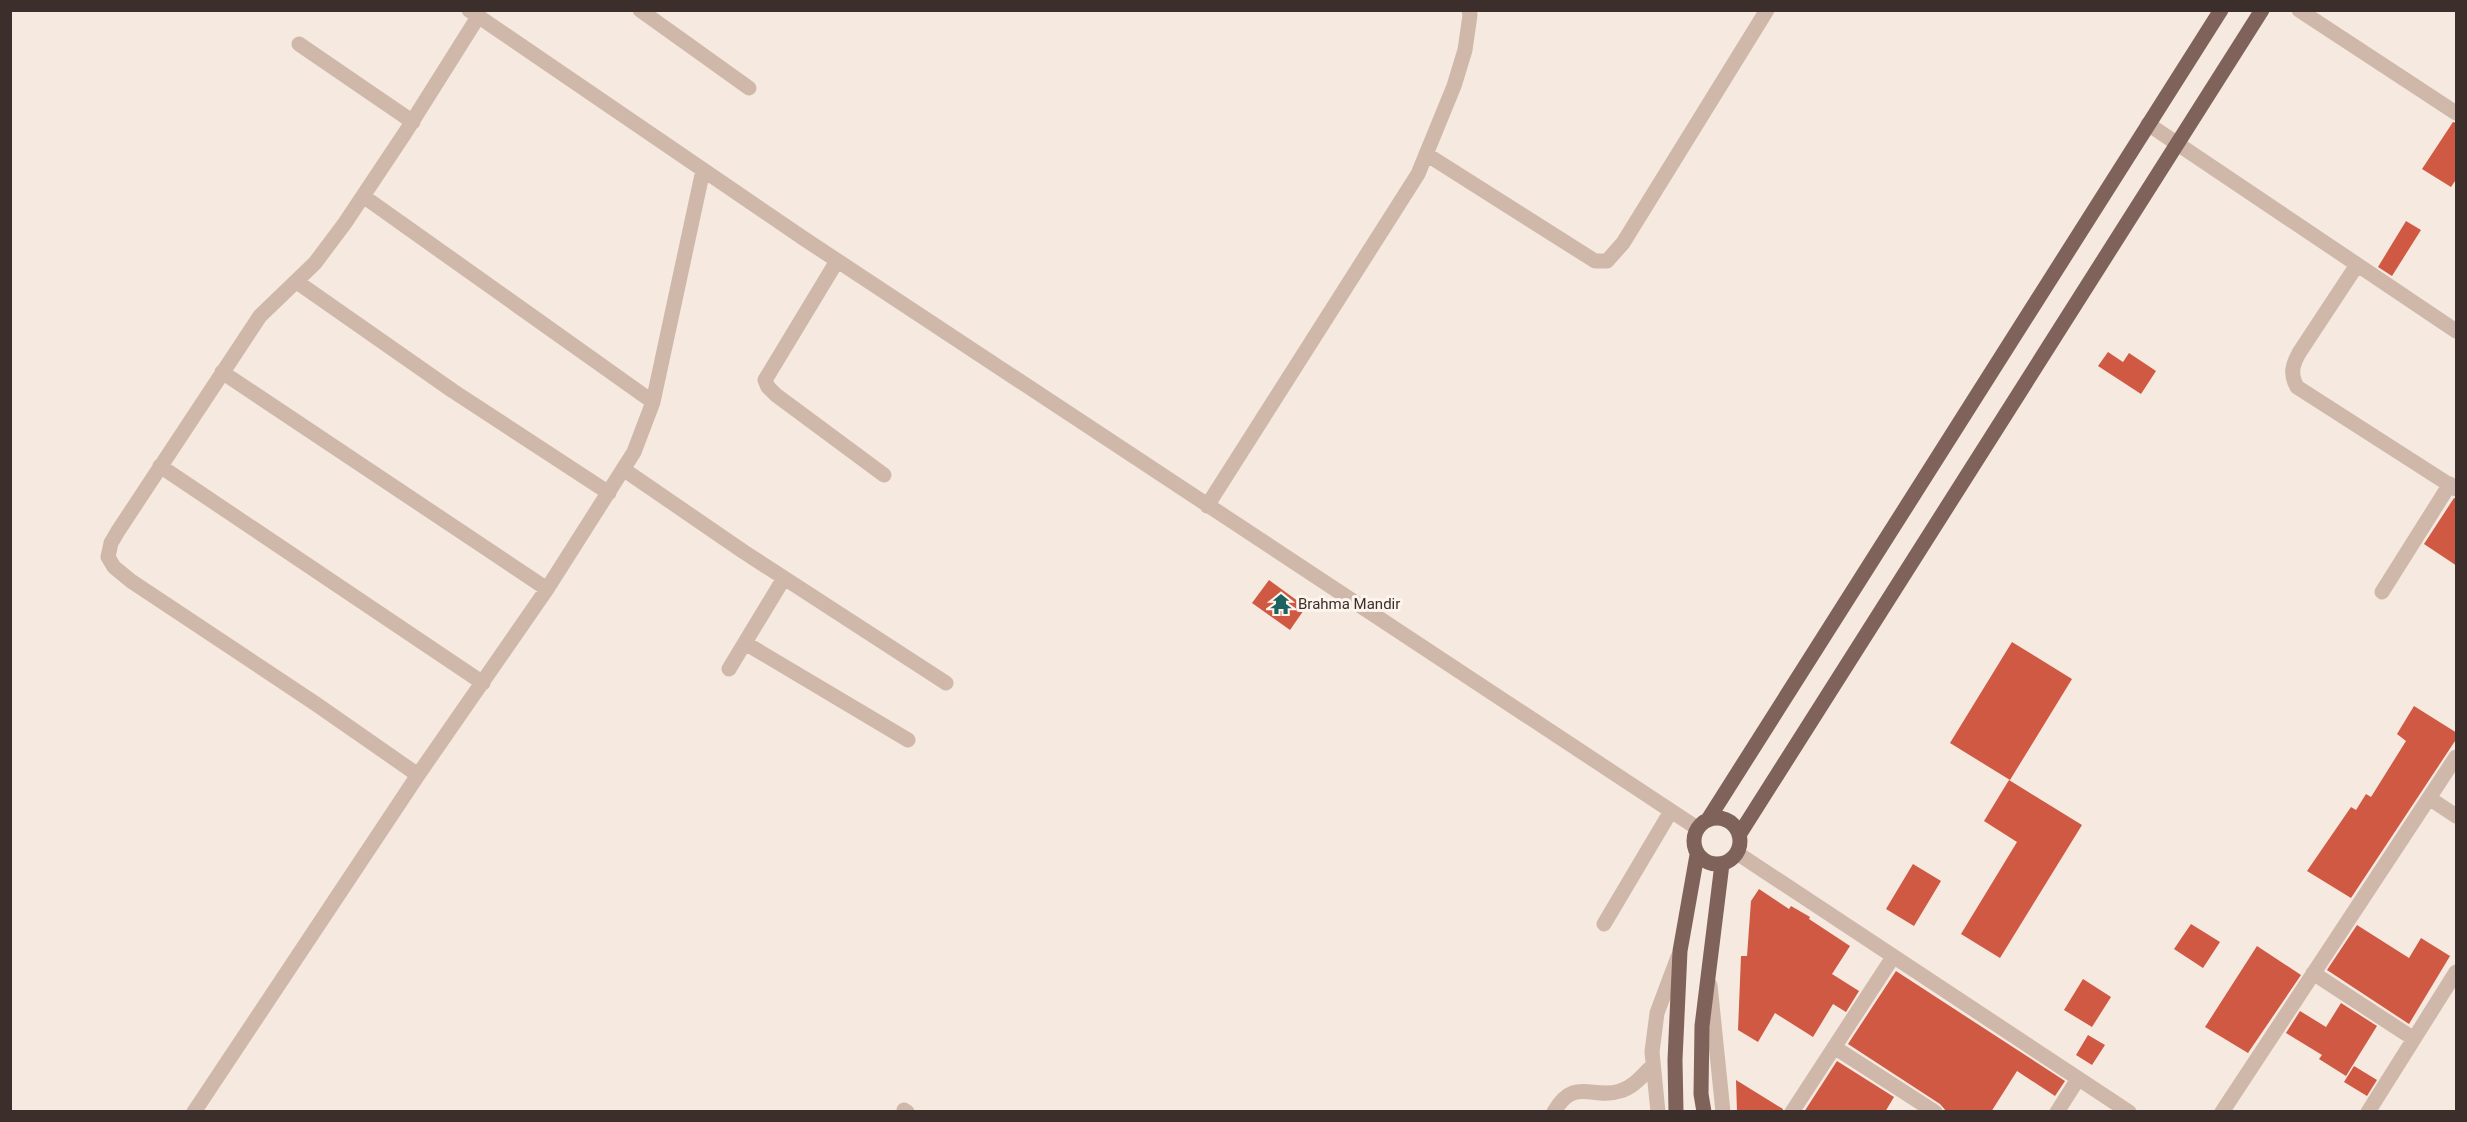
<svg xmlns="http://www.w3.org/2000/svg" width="2467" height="1122" viewBox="0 0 2467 1122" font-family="Roboto,sans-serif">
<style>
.building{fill:#d05943}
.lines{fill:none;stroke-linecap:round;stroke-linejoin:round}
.minor{stroke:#cfb8aa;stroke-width:15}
.major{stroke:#7f635a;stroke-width:15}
.labels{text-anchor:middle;stroke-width:6;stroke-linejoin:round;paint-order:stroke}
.poi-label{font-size:15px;fill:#3c2e2a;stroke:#fcf4ed;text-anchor:start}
</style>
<rect width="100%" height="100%" fill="#f5e9e0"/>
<path class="building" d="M2453 122 2457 123V178L2451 187 2422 169Z
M2406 221 2421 230 2392 276 2378 267Z
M2108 352 2123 362 2129 353 2156 371 2141 394 2098 366Z
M2454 498 2457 499V566L2424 544Z
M1269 580 1306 607 1290 630 1252 603Z
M2012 642 2072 679 2010 780 1950 743Z
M2414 706 2457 733V738L2351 898 2307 871 2351 807 2356 810 2366 794 2371 797 2406 741 2397 734Z
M2009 780 2082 825 2000 958 1961 934 2017 842 1984 821Z
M1913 864 1941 881 1914 926 1886 909Z
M1759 889 1789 909 1791 906 1810 917 1809 919 1850 946 1832 974 1859 991 1846 1012 1833 1004 1813 1037 1775 1013 1758 1042 1738 1030 1741 956H1747L1751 901Z
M2191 924 2220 942 2203 968 2174 949Z
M2357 925 2409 958 2421 938 2450 956 2409 1024 2327 970Z
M2257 946 2301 975 2248 1053 2205 1027Z
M1896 971 2065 1081 2055 1096 2017 1071 1991 1112H1947L1940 1104 1848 1044Z
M2083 979 2111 997 2092 1027 2064 1010Z
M2341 1003 2377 1026 2346 1076 2319 1059 2322 1055 2286 1033 2300 1011 2326 1027Z
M2088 1035 2105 1045 2092 1065 2076 1055Z
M1837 1061 1894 1097 1885 1112H1804Z
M2354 1066 2377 1080 2367 1096 2344 1082Z
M1736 1080 1783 1109 1782 1112H1737Z"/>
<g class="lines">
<path class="minor" d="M469 10 803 238 1697 828
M640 10 749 88
M2299 10 2456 113
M299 44 413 122
M2148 124 2456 331
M1426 154 1595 261H1607L1623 243 1767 10
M363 196 653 402
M837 261 765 380 768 387 776 395 884 475
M2357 265 2299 353C2292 366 2290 374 2297 387L2456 489
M297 282 453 391 609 493
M222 372 547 589
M160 466 483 683
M623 469 744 552 946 683
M1207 506 1418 174 1454 86 1465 50 1470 15 1469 10
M2382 592 2450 484
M745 643 908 740
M729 669 784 578
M418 775 316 704 131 581 114 567 108 557 111 543 118 531 260 316 315 263 345 223 405 133 478 17
M2429 798 2456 816
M1737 853 2129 1112
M1604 924 1671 811
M2313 973 2414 1039
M1710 985 1723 1112
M1834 1047 1935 1112
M904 1110 907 1112
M194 1112 418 775 547 589 634 452 653 402 703 170
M1554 1112C1574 1076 1593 1100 1620 1091 1634 1087 1643 1075 1653 1065
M1658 1112 1652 1052 1657 1013 1678 957
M1792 1112 1893 957
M2057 1112 2078 1079
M2222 1112 2456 757
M2368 1112 2456 972"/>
<path class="major" d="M1694 841a23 23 0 1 1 46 0a23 23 0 1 1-46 0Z
M1709 818 2221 10
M1739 835 2262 10
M1676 1112 1675 1060 1680 951 1697 855
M1704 1112 1701 1094 1702 1026 1722 864"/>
</g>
<defs>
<symbol id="temple-bare" viewBox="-9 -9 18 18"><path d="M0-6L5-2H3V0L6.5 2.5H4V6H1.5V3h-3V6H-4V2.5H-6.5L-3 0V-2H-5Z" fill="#1b6261" stroke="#fcf4ed" stroke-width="2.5" paint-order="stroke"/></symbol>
</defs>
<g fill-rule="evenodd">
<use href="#temple-bare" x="1266" y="589" width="30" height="30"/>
</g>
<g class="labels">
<g class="poi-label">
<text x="1298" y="609">Brahma Mandir</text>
</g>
</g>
<rect width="2467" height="1122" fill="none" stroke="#3c2e2a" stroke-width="24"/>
</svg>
